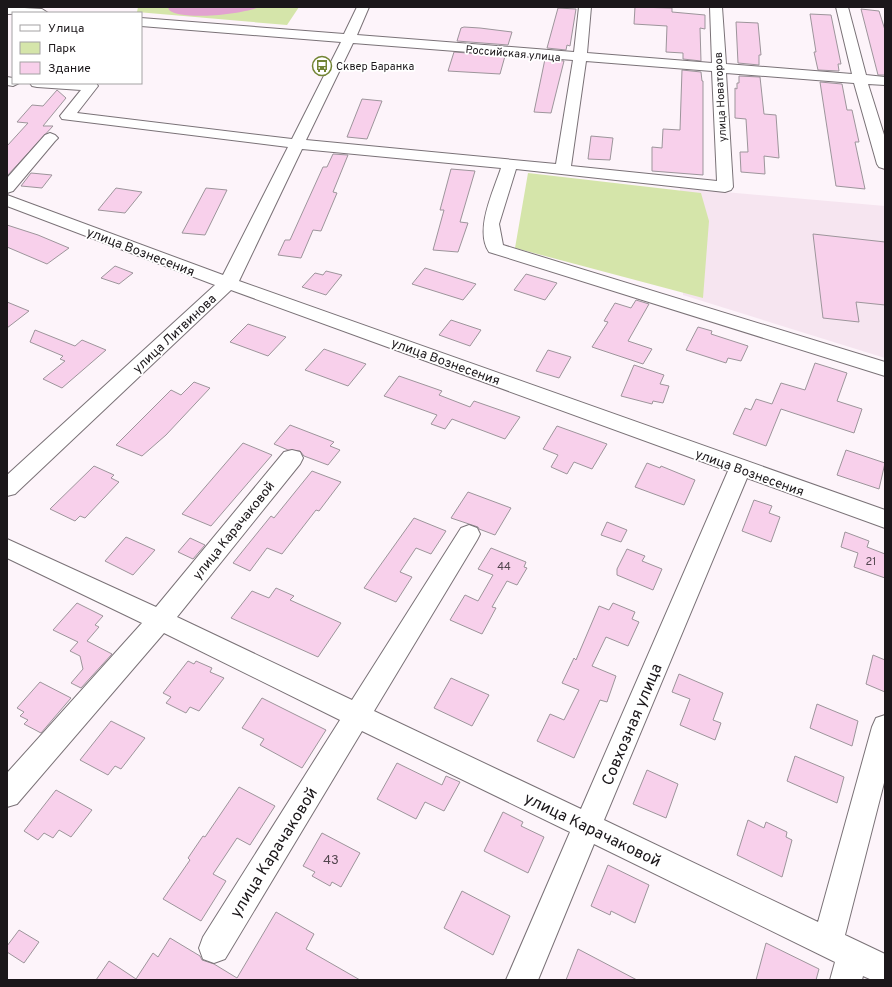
<svg xmlns="http://www.w3.org/2000/svg" width="892" height="987" viewBox="0 0 892 987" font-family="Overpass,sans-serif">
<style>
.built{fill:#f6e5f0}
.green{fill:#d5e5aa}
.water{fill:#e2a3d0}
.building{fill:#f8d0eb;stroke:#9d959b}
.lines{fill:none;stroke-linecap:round;stroke-linejoin:round}
.minor-casing{stroke:#7a7277;stroke-width:2}
.minor{fill:#fff;fill-rule:evenodd}
.labels{text-anchor:middle;stroke-width:3.5;stroke-linejoin:round;paint-order:stroke}
.far-street-label{font-size:11px;fill:#1b171a;stroke:#fff}
.far-poi-label{font-size:11px;fill:#1b171a;stroke:#fff;text-anchor:start}
.number-label{font-size:11px;fill:#52454e}
.street-label{font-size:13px;fill:#1b171a;stroke:#fff}
.near-number-label{font-size:13px;fill:#52454e}
.near-street-label{font-size:16px;fill:#1b171a;stroke:#fff}
</style>
<rect width="100%" height="100%" fill="#fdf4fa"/>
<path class="built" d="M680 188 885 206V358L683 295Z"/>
<path class="green" d="M138 7H299L287 25 137 12Z
M528 173 701 193 709 221 703 298 515 248Z"/>
<path class="water" d="M168 7H259C243 14 182 21 169 10Z"/>
<path class="building" d="M635 7 672 8V12L705 15V29L700 28 701 61 683 59V53L666 52 667 26 634 24Z
M558 8 576 9 570 46 567 45 566 50 547 48Z
M861 9 879 11 885 30V75H878Z
M810 14 831 15 841 64H838L839 71 818 70 814 52H816Z
M736 22 758 23 761 55H759V65L738 63Z
M464 27 480 28 512 32 508 45 457 41 461 28Z
M454 52 505 56 500 74 448 71Z
M545 59 564 61 551 113 534 112Z
M682 70 701 72 702 81H703V175L652 171V147L662 148 663 129 680 130Z
M739 76 760 77 764 114 776 115 779 158 764 156 765 174 741 172 740 152H748L746 119 735 118V88L737 89V83H739Z
M820 82 842 84 847 110H852L859 142H855L865 189 836 186Z
M57 90 66 98 43 126H53L7 176V146L28 123 17 122 32 105 43 106Z
M362 99 382 101 367 139 347 137Z
M591 136 613 138 610 160 588 159Z
M333 154 348 155 333 192 337 193 321 231 313 230 301 258 278 255 285 240H290L323 167H327Z
M451 169 475 171 460 222 468 223 458 252 433 250 444 210H440Z
M31 173 52 175 42 188 21 186Z
M116 188 142 192 125 213 98 210Z
M206 188 227 190 205 235 182 233Z
M7 225 38 235 69 248 47 264 7 247Z
M813 234 885 242V305L856 302 859 322 823 318Z
M115 266 133 273 119 284 101 278Z
M425 268 476 284 463 300 412 284Z
M326 271 342 275 326 295 302 287 315 273 323 275Z
M526 274 557 283 545 300 514 290Z
M636 300 649 304 628 341 652 349 643 364 592 347 608 322 604 321 615 303 631 308Z
M7 302 29 311 7 328Z
M451 320 481 330 470 346 439 335Z
M248 324 286 337 268 356 230 342Z
M698 327 712 331 711 334 748 346 741 361 728 358 726 363 686 350Z
M35 330 75 346 82 340 106 350 62 388 43 379 65 361 60 359 63 356 30 342Z
M324 349 366 364 348 386 305 370Z
M548 350 571 357 559 378 536 371Z
M815 363 847 373 837 401 862 409 854 433 781 409 766 446 733 434 745 408 751 410 756 399 772 404 781 383 805 390Z
M634 365 664 375 660 384 669 386 663 403 653 401 652 404 621 396Z
M399 376 442 391 439 395 470 407 474 401 520 417 505 439 452 419 445 429 431 424 437 415 384 396Z
M194 382 210 388 166 435 142 456 116 445 171 390 181 395Z
M290 425 334 442 330 446 340 450 328 465 304 456 300 451 288 450 274 444Z
M557 426 607 444 592 469 574 462 567 474 551 467 558 455 543 449Z
M243 443 272 455 211 526 182 514Z
M846 450 885 463 879 489 837 475Z
M647 463 660 468 661 466 695 480 684 505 635 487Z
M94 466 114 475 111 478 119 482 85 518 80 516 75 521 50 509Z
M312 471 341 482 319 511 316 510 282 554 267 548 250 571 233 563 271 516 274 518Z
M468 492 511 508 495 535 479 529 478 527 451 518Z
M754 500 772 506 769 513 780 517 771 542 742 531Z
M414 518 446 531 431 554 416 548 400 572 412 577 396 602 364 588Z
M607 522 627 530 621 542 601 535Z
M845 532 869 541 867 547 885 554V578L854 567 858 553 841 547Z
M126 537 155 550 133 575 105 561Z
M190 538 205 545 193 559 178 552Z
M491 548 526 562 524 567 527 568 517 585 507 581 492 607 496 608 482 634 450 620 465 595 478 601 493 575 478 569Z
M627 549 645 556 642 561 662 569 653 590 617 575V569Z
M276 588 294 596 290 600 341 623 318 657 231 618 252 591 269 598Z
M77 603 103 616 95 625 99 627 87 641 112 654 81 688 71 683 83 669 80 656 70 651 78 642 53 630Z
M613 603 635 612 632 619 639 622 628 646 606 637 592 666 616 676 607 702 600 700 574 758 537 741 550 714 564 720 579 690 562 683 574 658 576 660 599 606 609 610Z
M873 655 885 660V692L866 684Z
M188 661 194 664 196 661 212 668 210 672 224 678 199 711 190 707 186 713 166 703 171 697 163 693Z
M679 674 723 693 713 720 721 723 715 740 680 725 690 699 672 692Z
M451 678 489 695 472 726 434 708Z
M40 682 71 698 41 733 24 724 28 720 20 716 24 712 17 708Z
M262 698 326 730 302 768 260 745 264 739 242 728Z
M817 704 858 721 852 746 810 728Z
M111 721 145 738 121 769 115 766 108 775 80 760Z
M795 756 844 777 837 803 787 781Z
M397 763 442 785 446 776 460 782 444 811 425 802 416 819 377 799Z
M647 770 678 784 666 818 633 804Z
M239 787 275 806 250 845 237 838 213 874 226 881 201 921 163 899 190 860 188 858 203 836 205 837Z
M56 790 92 810 71 837 59 830 53 838 44 833 38 840 24 831Z
M503 812 523 822 521 826 544 837 528 873 484 851Z
M748 820 764 828 766 822 787 832 786 837 792 840 782 877 737 855Z
M322 833 360 853 341 887 332 882 330 886 312 876 315 872 303 866Z
M608 865 649 885 635 923 611 911 610 915 591 906Z
M462 891 510 916 493 955 444 928Z
M276 912 314 934 306 949 360 980H96L109 961 136 979 153 953 158 957 170 938 200 956 202 960 214 964 237 978Z
M19 930 39 942 24 963 7 952V946Z
M766 943 819 969 816 980H756Z
M578 949 637 980H566Z"/>
<g class="lines">
<defs>
<path id="minor" d="M7 7 42 9 48 13 7 14Z
M357 7H369L357 35 574 52 579 7H591L587 53 712 63 710 7H722L726 64 852 74 836 7H848L866 75 885 77V85L868 84 885 138V169L879 167 877 164 854 83 726 73 733 187 731 190 725 192 516 169 499 224 503 245 885 362V376L489 252C474 230 494 190 501 168L302 149 239 281 885 510V528L747 478 604 820 818 922 872 727 876 718 885 715V779L845 935 885 954V980H872L863 976 862 980H830L835 962 594 844 538 980H506L570 832 362 731 225 959 214 963 203 959 199 948 203 937 340 720 164 633 17 804 7 807V773L142 623 7 558V539L156 607 284 452 292 450 300 452 303 458 300 464 177 617 352 700 461 528 469 525 477 528 480 534 477 540 374 711 581 809 728 471 231 290 15 494 7 496V475L215 285 7 206V195L223 275 288 147 62 119 60 116 81 90 37 87 32 86 30 83H96L98 86 77 113 292 139 341 42 141 26V18L344 34ZM353 43 573 60 556 164 306 140ZM586 61 712 71 717 181 571 166Z
M7 77 13 78V83H19L13 86 7 85Z
M50 133 55 135 58 138 55 141 13 191 7 193V178L45 135Z"/>
</defs>
<use href="#minor" class="minor-casing"/>
<use href="#minor" class="minor"/>
</g>
<defs>
<symbol id="bus-ring" viewBox="-11 -11 22 22"><circle r="9.5" fill="#fff" stroke="#728433" stroke-width="1.5"/><path d="M-5-6H5V4H4V6H2V4H-2V6H-4V4H-5ZM-3.5-4V0h7V-4ZM-3.5 1.2v1.5H-2V1.2ZM2 1.2v1.5H3.5V1.2Z" fill="#728433"/></symbol>
</defs>
<g fill-rule="evenodd">
<use href="#bus-ring" x="311" y="55" width="22" height="22"/>
</g>
<g class="labels">
<g class="far-street-label">
<text transform="translate(513 53) rotate(5)" y="4">Российская улица</text>
<text transform="translate(720 97) rotate(-93)" y="4">улица Новаторов</text>
</g>
<g class="far-poi-label">
<text x="336" y="70">Сквер Баранка</text>
</g>
<g class="number-label">
<text x="871" y="565">21</text>
<text x="504" y="570">44</text>
</g>
<g class="street-label">
<text transform="translate(141 251) rotate(21)" y="5">улица Вознесения</text>
<text transform="translate(174 333) rotate(-43)" y="5">улица Литвинова</text>
<text transform="translate(446 361) rotate(20)" y="5">улица Вознесения</text>
<text transform="translate(750 472) rotate(20)" y="5">улица Вознесения</text>
<text transform="translate(233 530) rotate(-51)" y="5">улица Карачаковой</text>
</g>
<g class="near-number-label">
<text x="331" y="864">43</text>
</g>
<g class="near-street-label">
<text transform="translate(631 724) rotate(-67)" y="6">Совхозная улица</text>
<text transform="translate(593 829) rotate(26)" y="6">улица Карачаковой</text>
<text transform="translate(273 852) rotate(-58)" y="6">улица Карачаковой</text>
</g>
</g>
<rect width="892" height="987" fill="none" stroke="#1b171a" stroke-width="16"/>
<rect x="12" y="12" width="130" height="72" fill="#ffffff" stroke="#a4a2a3"/>
<rect x="20" y="25" width="20" height="6" fill="#ffffff" stroke="#a4a2a3"/>
<text x="48" y="32" font-size="12" fill="#1b171a">Улица</text>
<rect x="20" y="42" width="20" height="12" fill="#d5e5aa" stroke="#a4a2a3"/>
<text x="48" y="52" font-size="12" fill="#1b171a">Парк</text>
<rect x="20" y="62" width="20" height="12" fill="#f8d0eb" stroke="#a4a2a3"/>
<text x="48" y="72" font-size="12" fill="#1b171a">Здание</text>
</svg>
